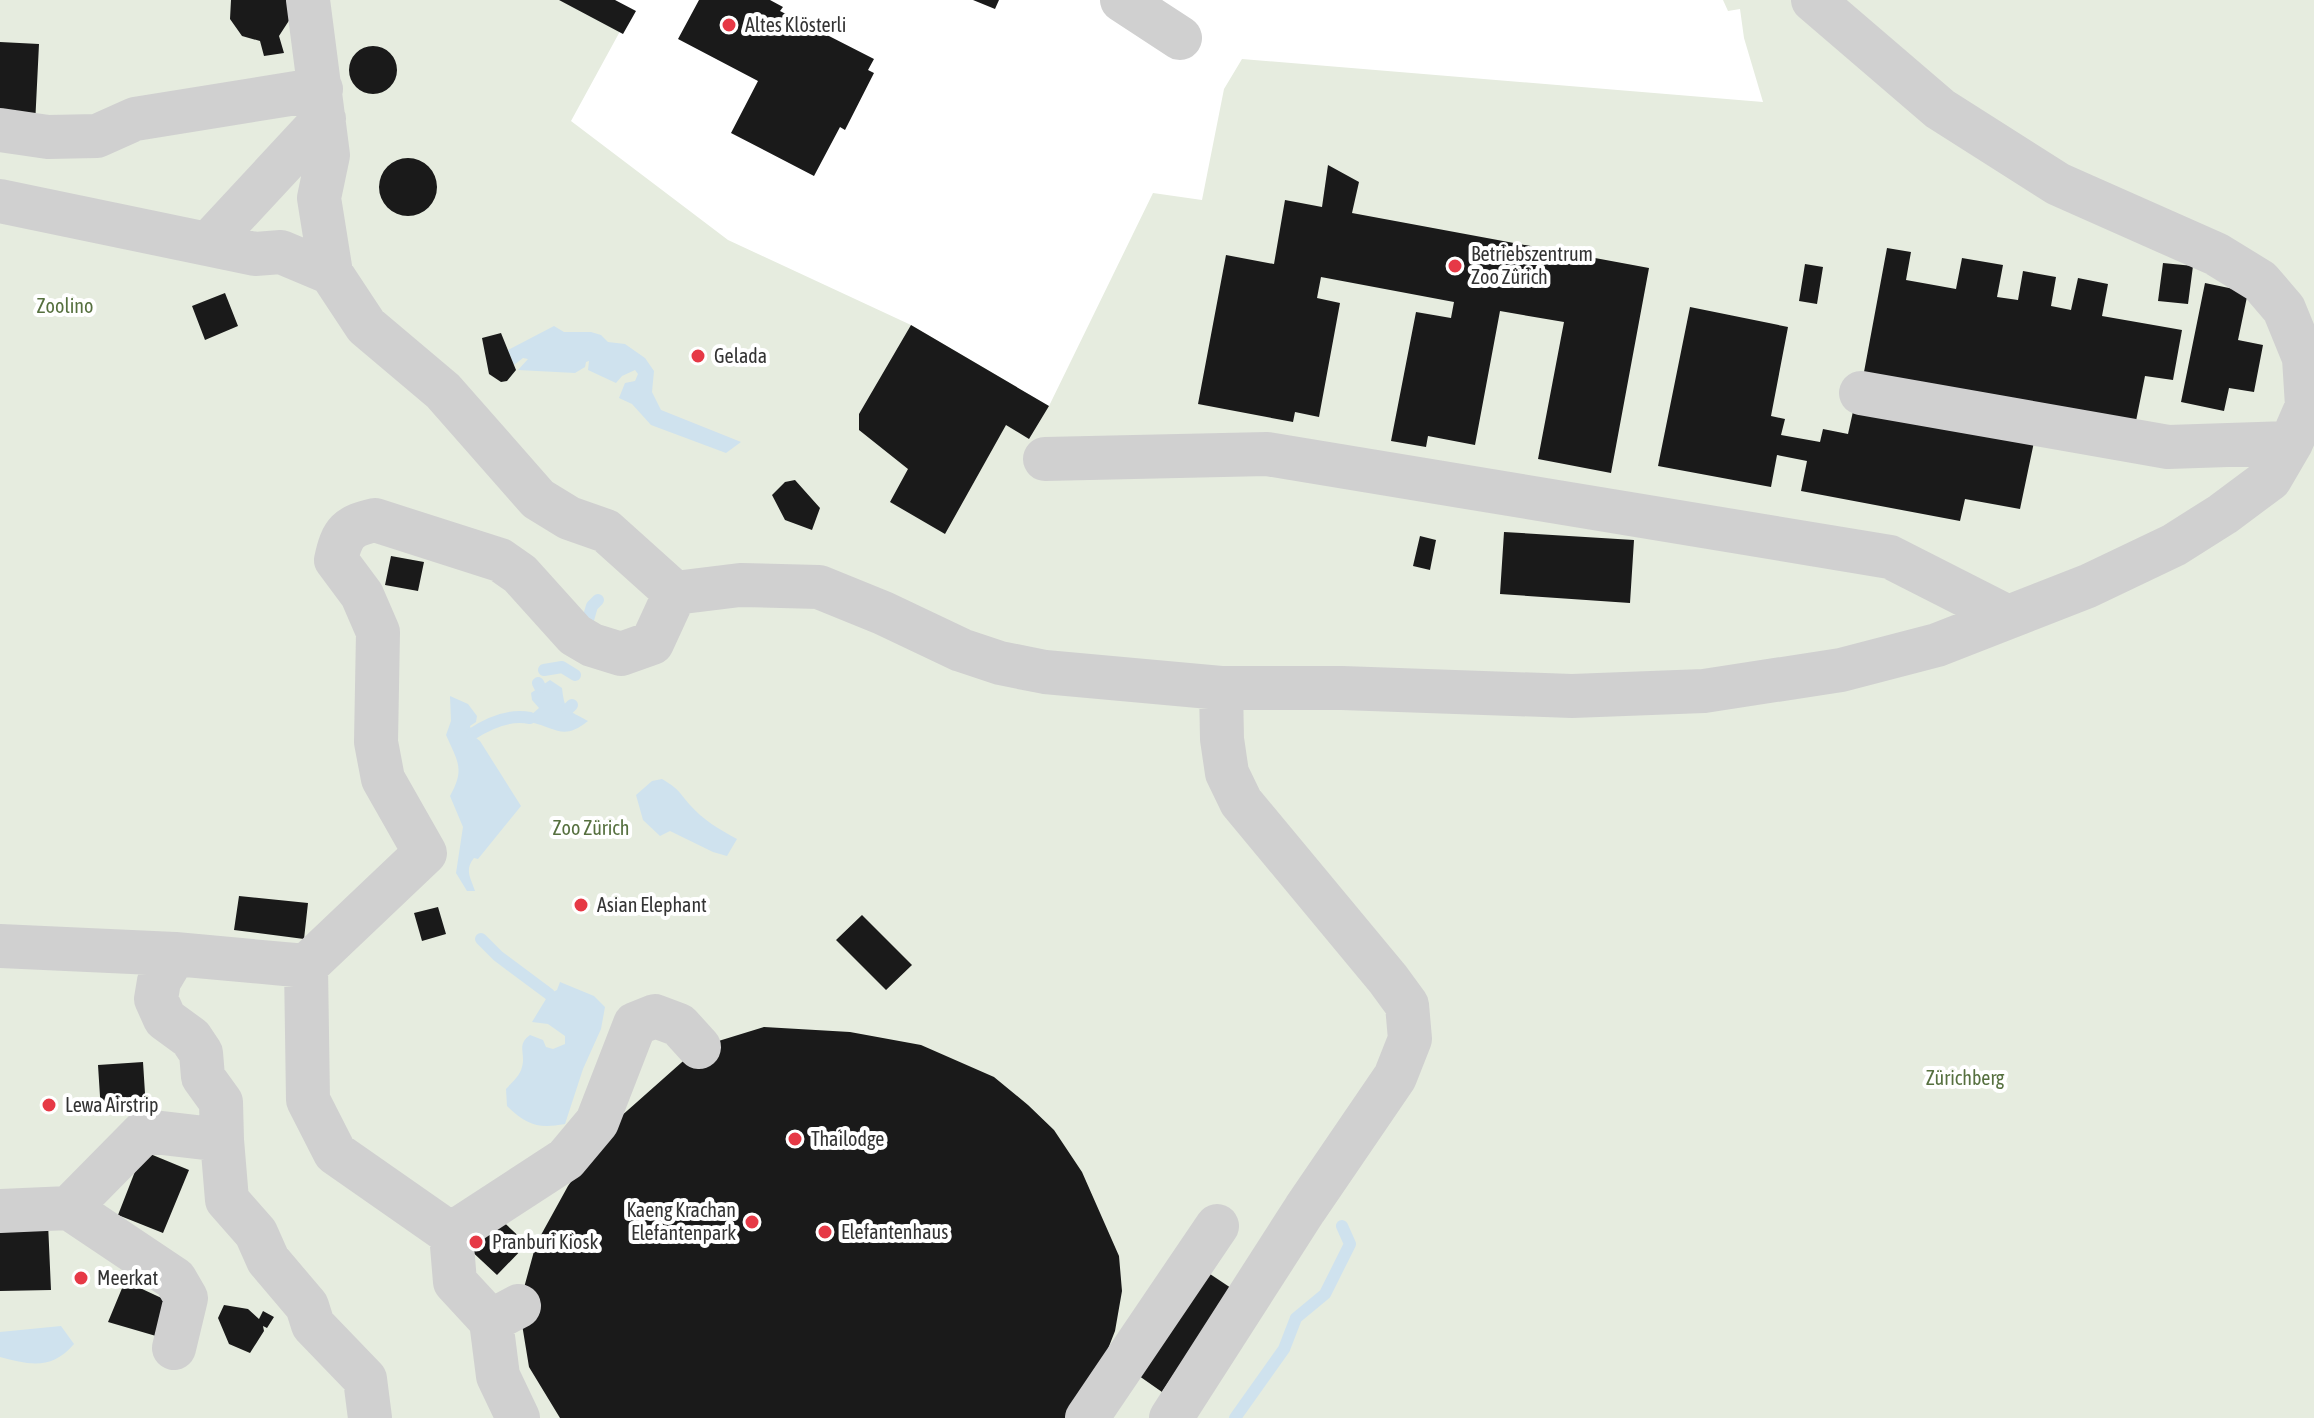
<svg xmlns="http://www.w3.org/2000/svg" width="2314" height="1418" viewBox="0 0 2314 1418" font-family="'Asap Condensed',sans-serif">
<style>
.green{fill:#e6ecdf}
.water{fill:#cfe2ee}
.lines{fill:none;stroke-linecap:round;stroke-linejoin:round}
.stream{stroke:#cfe2ee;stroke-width:12}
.building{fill:#1a1a1a}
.minor{stroke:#d0d0d0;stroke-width:44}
.poi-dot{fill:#e63946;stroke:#fff;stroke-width:3}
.labels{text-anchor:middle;stroke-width:8;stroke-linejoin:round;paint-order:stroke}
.poi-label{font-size:20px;fill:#333;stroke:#fff;text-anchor:start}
.park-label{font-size:20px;fill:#56703f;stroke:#fff}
</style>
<rect width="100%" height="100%" fill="#fff"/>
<path class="green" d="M0 0H607L630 13 571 121 728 240 911 325 1049 406 1153 193 1202 200 1224 89 1242 59 1763 102 1744 38 1740 9 1728 11 1723 0H2314V1418H0Z"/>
<path class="water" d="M554 326 564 332H591L601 335 608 342 625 344 645 358 654 371 652 392 661 410 741 442 726 453 651 425 632 404 619 398 625 383 635 381 638 374 635 370 622 376 616 383 588 370 589 361 586 362 585 367 575 373 518 370 528 359 523 358 514 365 508 350Z
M550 680 562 688C565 714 568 709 588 721 563 741 557 728 530 722L531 715 539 708 532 700 531 693Z
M450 696 468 704 477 716 476 722 470 726 472 735 480 741 521 806 478 859 474 858C464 870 471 878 475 891H467L456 873 463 827 450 796C465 769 458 762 446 735L451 721Z
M662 779C679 789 678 791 690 805 702 819 720 830 737 839L727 856 713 852 670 831 660 836 643 820 636 795 652 781Z
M560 982 594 996 605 1007 601 1029 583 1069 565 1124C538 1129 527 1125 507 1106L506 1089C512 1082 520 1076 522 1067 526 1053 516 1045 530 1035L543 1040 546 1047 553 1049 565 1044V1036L548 1024 532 1022 549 994 557 990Z
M61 1326 74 1344C52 1370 30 1365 0 1357V1332Z"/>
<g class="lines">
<path class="stream" d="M587 623 592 606 598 600
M544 670 562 667 575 675
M538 683 540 687
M567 710 572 705
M472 734C489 723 510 714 530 718
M481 939 498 956 549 994
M1235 1418 1284 1349 1296 1318 1325 1294 1350 1244 1342 1226"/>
</g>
<path class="building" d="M231 0H290V19L279 36 284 53 264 56 260 41 242 36 230 19Z
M559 0H615L636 11 623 34Z
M699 0H770L783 7 780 11 874 59 868 70 874 73 845 130 840 127 814 176 731 133 758 81 678 39Z
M973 0H999L995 9Z
M0 42 39 44 35 125 0 123Z
M349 70a24 24 0 1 1 48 0a24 24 0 1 1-48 0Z
M379 187a29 29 0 1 1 58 0a29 29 0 1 1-58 0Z
M1328 165 1359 182 1352 213 1649 268 1611 473 1538 459 1564 322 1500 311 1475 445 1428 436 1426 447 1391 441 1416 312 1451 318 1454 302 1321 277 1317 298 1340 303 1319 417 1295 412 1293 422 1198 404 1226 255 1274 264 1285 200 1322 207Z
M1887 248 1911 252 1906 280 1956 289 1962 258 2003 265 1997 297 2018 300 2023 271 2056 277 2051 306 2071 310 2078 278 2108 284 2102 316 2182 330 2173 380 2145 376 2136 421 1864 372Z
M2163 263 2193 266 2188 304 2158 301Z
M1805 264 1823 267 1817 304 1799 301Z
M2205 283 2248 292 2238 340 2263 345 2254 392 2229 388 2224 411 2181 402Z
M225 293 238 326 205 340 192 306Z
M1690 307 1788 327 1771 416 1785 419 1781 435 1820 442 1823 429 1848 434 1854 407 2034 442 2020 509 1965 499 1960 521 1801 491 1807 461 1777 455 1771 487 1658 466Z
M911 325 1049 406 1029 439 1006 425 945 534 890 502 908 469 859 430V414Z
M501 333 516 370 507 381 501 382 489 374 482 338Z
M795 480 820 508 812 530 785 520 772 495 785 482Z
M1504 532 1634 540 1630 603 1500 594Z
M1420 536 1436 540 1430 570 1413 566Z
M391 556 424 562 418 591 385 585Z
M239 896 308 903 304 939 234 930Z
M438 907 446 934 422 941 414 913Z
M862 915 912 965 886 990 836 940Z
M764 1027 850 1032 921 1045 994 1077 1028 1105 1054 1130 1082 1172 1119 1256 1122 1291 1115 1331 1104 1359 1068 1418H560L529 1367 519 1306 536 1244 568 1186 610 1126 699 1047Z
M143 1062 146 1109 101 1112 98 1065Z
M143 1151 189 1170 163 1233 118 1215Z
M496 1215 527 1244 497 1275 466 1246Z
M48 1223 51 1290 0 1291V1225Z
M1201 1268 1231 1288 1162 1392 1132 1371Z
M125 1281 170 1302 156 1336 108 1322Z
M224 1305 248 1309 259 1319 263 1311 274 1317 267 1328 263 1326 264 1331 250 1353 229 1344 218 1318Z"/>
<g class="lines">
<path class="minor" d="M308 0 328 155 319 198 331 273
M1122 0 1180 38
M0 130 48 137 97 136 135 119 321 89
M0 201 255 254 281 252 331 273 366 326 443 391 538 499 569 518 606 531 675 593 740 585 819 587 883 613 961 650 1000 663 1045 672 1221 688H1342L1572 696 1704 691 1841 670 1937 645 2088 586 2174 545 2223 514 2270 479 2291 443 2307 406 2304 358 2284 309 2260 281 2216 254 2058 184 1940 109 1813 0
M208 244 324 119
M1861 393 2168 447 2291 443
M1045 459 1267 454 1890 557 2008 617
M675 593 652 643 621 654 592 645 575 635 520 574 500 560 375 520C348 526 342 532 336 560L362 595 378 632 376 742 383 779 425 853 306 966 308 1100 335 1153 451 1234 566 1159 597 1122 635 1024 655 1016 679 1025 699 1047
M0 946 175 954
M222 1140 221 1102 203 1077 201 1053 191 1038 165 1019 156 999 159 981 175 954 306 966
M69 1208 175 1279 186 1298 174 1348
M0 1211 69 1208 145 1131 222 1140 227 1200 256 1233 268 1260 307 1306 313 1325 365 1379 370 1418
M451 1234 455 1282 491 1321 519 1306
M491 1321 498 1376 518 1418
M1087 1418 1217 1226
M1171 1418 1305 1209 1395 1077 1410 1039 1407 1005 1388 979 1241 802 1227 773 1222 739 1221 688"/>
</g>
<g class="poi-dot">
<circle cx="729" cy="25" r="8"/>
<circle cx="1455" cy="266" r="8"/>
<circle cx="698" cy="356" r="8"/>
<circle cx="581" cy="905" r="8"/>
<circle cx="49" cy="1105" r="8"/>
<circle cx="795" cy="1139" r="8"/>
<circle cx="752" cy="1222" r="8"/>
<circle cx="825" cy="1232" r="8"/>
<circle cx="476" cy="1242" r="8"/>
<circle cx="81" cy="1278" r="8"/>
</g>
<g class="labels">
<g class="poi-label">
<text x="745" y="32">Altes Klösterli</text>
<text x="1471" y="261">Betriebszentrum<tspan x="1471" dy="23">Zoo Zürich</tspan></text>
<text x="714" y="363">Gelada</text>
<text x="597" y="912">Asian Elephant</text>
<text x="65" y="1112">Lewa Airstrip</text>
<text x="811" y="1146">Thailodge</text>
<text x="736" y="1217" text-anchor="end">Kaeng Krachan<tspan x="736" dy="23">Elefantenpark</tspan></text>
<text x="841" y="1239">Elefantenhaus</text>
<text x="492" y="1249">Pranburi Kiosk</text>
<text x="97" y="1285">Meerkat</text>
</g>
<g class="park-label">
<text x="65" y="313">Zoolino</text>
<text x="591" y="835">Zoo Zürich</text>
<text x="1965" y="1085">Zürichberg</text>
</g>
</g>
</svg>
